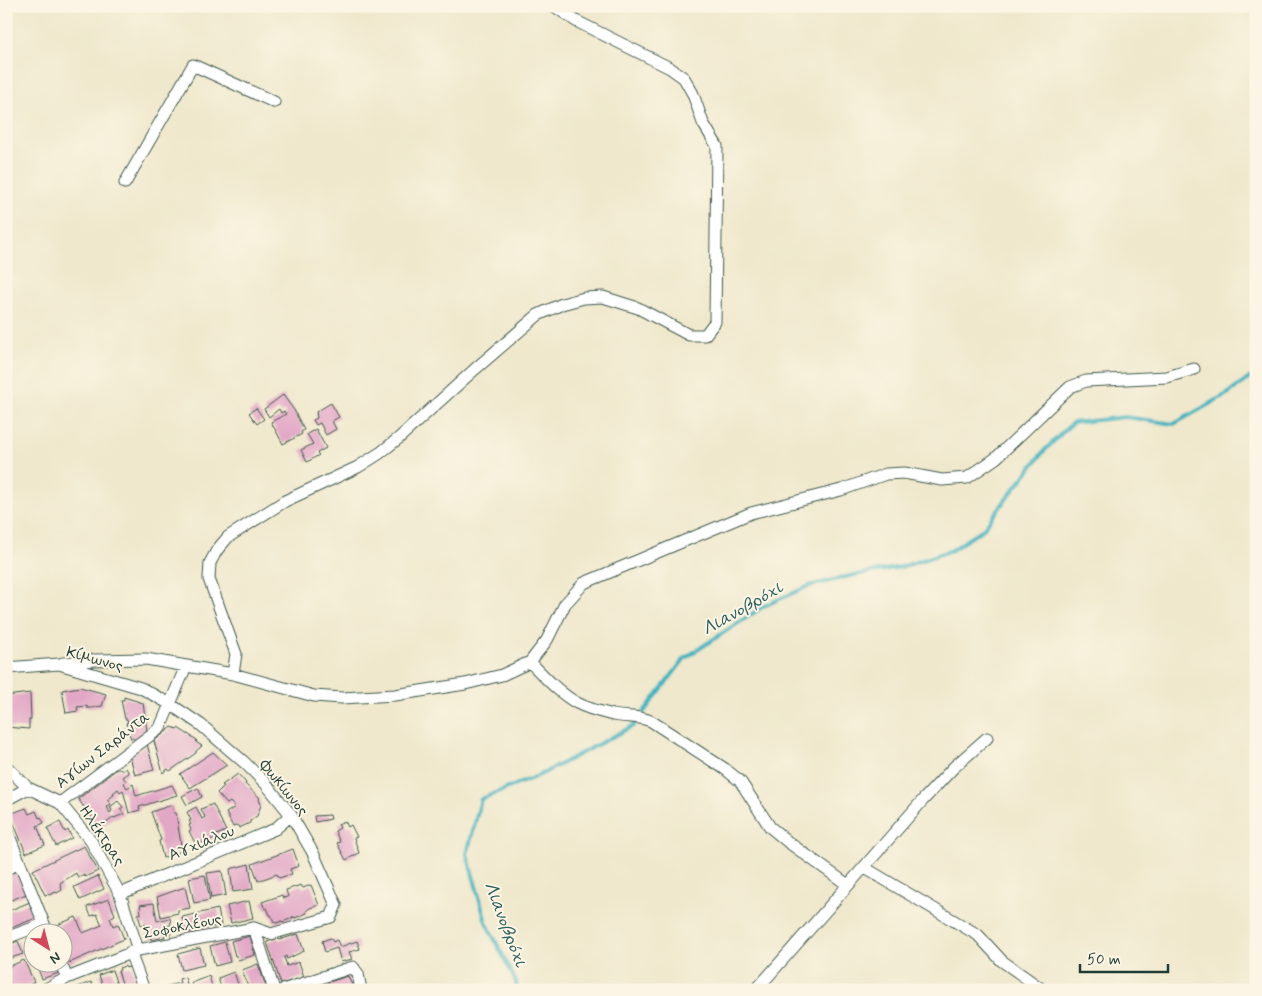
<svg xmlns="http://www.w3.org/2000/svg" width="1262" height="996" viewBox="0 0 1262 996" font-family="Mynerve,sans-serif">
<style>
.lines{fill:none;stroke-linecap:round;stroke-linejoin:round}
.stream{stroke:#44b2bf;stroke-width:4}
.building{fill:#e2a7c6}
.street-casing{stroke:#3e574b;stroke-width:13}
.street{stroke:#fff;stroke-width:11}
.labels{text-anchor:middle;stroke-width:4;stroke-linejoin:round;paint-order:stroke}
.street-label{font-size:16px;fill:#1f3d34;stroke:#fcf5e5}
.water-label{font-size:18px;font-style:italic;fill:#2a605e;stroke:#fcf5e5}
</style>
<rect width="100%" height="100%" fill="#fcf5e5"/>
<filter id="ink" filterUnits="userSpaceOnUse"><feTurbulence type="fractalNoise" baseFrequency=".02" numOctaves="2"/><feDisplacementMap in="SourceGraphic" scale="10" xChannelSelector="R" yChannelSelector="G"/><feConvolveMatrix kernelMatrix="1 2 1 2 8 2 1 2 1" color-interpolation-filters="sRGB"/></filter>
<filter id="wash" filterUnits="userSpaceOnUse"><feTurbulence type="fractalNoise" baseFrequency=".0096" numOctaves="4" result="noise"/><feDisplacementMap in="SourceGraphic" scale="20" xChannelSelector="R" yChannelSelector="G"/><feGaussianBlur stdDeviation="1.12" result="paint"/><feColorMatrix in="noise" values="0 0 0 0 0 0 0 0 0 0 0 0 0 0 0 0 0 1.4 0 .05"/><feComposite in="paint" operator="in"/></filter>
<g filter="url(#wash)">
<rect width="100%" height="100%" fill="#efe8cc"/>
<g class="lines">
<path class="stream" d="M517 990 516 982 486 922 467 854 481 799 540 775 633 726 685 658 764 606 809 586 850 576 902 567 952 550 983 529 1044 451 1072 423 1125 417 1174 424 1229 393 1256 373"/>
</g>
<g id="blocks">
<path class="building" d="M283 395 294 410 304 430 301 432 302 434 283 444 271 422 286 414 284 411 281 413 279 409 269 417 264 409Z
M331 403 339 417 332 421 336 429 326 435 320 423 316 425 313 420 317 418 316 412Z
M256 408 264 419 257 424 249 413Z
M316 429 326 448 317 453 319 455 307 462 301 450 313 444 307 434Z
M80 687 106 694 102 706 91 708H87V706L77 707 78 711 66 713 62 690Z
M30 693 31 719 29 720V729L6 727V696Z
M124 697 143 703 147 731 135 740 133 738 131 739 126 723H128L127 719H125L121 700H124Z
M172 727 177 729 178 728 197 740 196 742 202 746 196 751V753L170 771 168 769 163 773 154 741Z
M147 744 154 770 135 775 130 756Z
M213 752 227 765 190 788 180 774Z
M126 768 129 773 123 777 126 781 124 783 127 788 133 784 136 796 172 785 177 795 139 807 140 810 129 813 123 790 120 792 118 789 113 793 114 795 107 800 111 804 107 807 110 813 112 811 110 807 118 801 123 807 120 809 124 814 114 818V817L100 828 78 799 117 769H120L122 771Z
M238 774 246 783 245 784 260 798 259 799 261 805 257 816 250 821V823L239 828 238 825 233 827 226 813 235 807 230 802 227 804 217 793 224 786 222 785Z
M198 788 202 797 187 805 182 796Z
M213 804 226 831 214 836 215 838 196 845 189 831 191 830 189 825 191 824 189 821 191 820 187 812 196 807 202 819 205 817 201 809Z
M172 805 174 813H176L182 851 163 858 159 841 161 840 151 812Z
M26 808 29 814 36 811 39 818 41 817 44 823 37 826 45 845 26 853 10 814Z
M330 815 331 819 315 822 314 816Z
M345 821 348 827 351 825 357 837 354 838 359 853 346 860 337 843 340 842 335 831 340 828 338 824Z
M60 822 65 832 68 830 72 838 56 846 47 828Z
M6 840 13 856 6 858Z
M84 846 98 871 85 877 84 875 78 878 76 873 60 883 62 890 57 893 56 892 49 895 48 894 45 895 33 870Z
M293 849 299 866 290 869 292 874 279 878 277 874 258 881 252 864Z
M249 864 253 889 233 892 230 869Z
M19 869 29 893 11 900 6 889V874Z
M222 871 226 895 211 898 207 873Z
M205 875 210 900 194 903 189 878Z
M98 876 104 889 80 900 74 887Z
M301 885 303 888 311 885 319 905 310 908 306 911 307 913 295 918 293 916V918L282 922V921L277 923 274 922 271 915H270L267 908 265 909 262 902 282 895 283 898 288 897 286 890Z
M185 887 190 908 178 910V913L161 917 157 897Z
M109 899 115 915 110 918 113 926 118 924 124 939 69 963 62 946V934H58L55 926 76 917 83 933 102 925 97 914 91 916 87 907Z
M249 901 253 918 231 923 227 906Z
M30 902 36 918 6 930V912Z
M154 903 157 921 170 918 171 925 165 926 166 932 170 931 171 934 164 935 165 937 151 940V937L148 938 145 924 141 925 138 914H141L140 905Z
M218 909 221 925 186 933 182 917Z
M298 934 304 951 287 959 286 956 284 957 287 966 299 962 304 977 281 984 267 942 278 938 279 940Z
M250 936 255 955 238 960 237 956H235L231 941Z
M331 938 333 942 337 940 340 947 357 941 360 949 349 952 352 959 341 962 337 948 325 952 322 941Z
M18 941 23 954 8 959 6 946Z
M225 942 230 962 215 966 210 946Z
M32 945V958L27 947Z
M200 948 204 965 182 970 178 954Z
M24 960 34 982 23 989 6 990V968Z
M36 964H54L58 973 42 979Z
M258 964 266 986 256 990H249L242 970Z
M125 966 126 968 132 966 138 987 129 990 127 988 124 989 118 971 120 970 119 968Z
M112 970 117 985 104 990 99 975Z
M234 972 240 990H222L218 978Z
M209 976 213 990H194L191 983Z
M348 976 354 990H321L320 985Z
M185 977 188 988 168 990 167 986 180 983 179 979Z
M91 982 94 990H76L75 988Z
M66 985 68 990H53Z"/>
</g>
</g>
<g filter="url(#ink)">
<use href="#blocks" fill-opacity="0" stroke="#3e574b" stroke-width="1"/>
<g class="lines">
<defs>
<path id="street" d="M125 183 193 65 274 102
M63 663 95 660 146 659 233 674 314 696 342 698 395 695 465 684 502 675 530 662
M6 668 59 664 141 688 170 704 201 725 245 763 266 784 291 815 313 853 336 905 331 917 271 934 254 928 138 950 67 978 44 990
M233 674 236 654 209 579 210 563 217 550 228 537 285 501 358 467 380 453 399 438 474 370 538 315 562 304 584 298 603 297 638 308 689 335H705L715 322 717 146 703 123 693 94 684 78 670 68 576 21 554 6
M6 766 28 788 60 803 91 841 120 894 138 950
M6 800 28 788
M60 803 160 728 186 666
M6 828 48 934
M865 868 978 935 1002 961 1043 990
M6 869 20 863
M848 885 788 842 770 827 740 781 725 769 651 721C636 715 628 718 613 715 601 712 588 709 577 703 559 693 544 676 530 662L547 640 565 604 584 583 751 513 841 490 886 474 904 473 942 480 967 478 996 458 1070 387 1086 381 1167 377 1194 369
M120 894 275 829 291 815
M254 928 274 990
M6 938 44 924
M130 952 144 990
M61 964 67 978
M283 990 353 967 358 974 361 990
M756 990 923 800 954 767 987 738"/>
</defs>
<use href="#street" class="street-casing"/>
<use href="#street" class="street"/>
</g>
</g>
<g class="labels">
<g class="street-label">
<text transform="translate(95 658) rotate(15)" y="6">Κίμωνος</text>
<text transform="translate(102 749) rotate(-38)" y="6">Αγίων Σαράντα</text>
<text transform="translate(285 787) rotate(51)" y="6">Φωκίωνος</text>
<text transform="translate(103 835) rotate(56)" y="6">Ηλέκτρας</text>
<text transform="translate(201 842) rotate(-22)" y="6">Αγχιάλου</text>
<text transform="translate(182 925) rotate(-11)" y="6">Σοφοκλέους</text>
</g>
<g class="water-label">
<text transform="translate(742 608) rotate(-30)" y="6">Λιανοβρόχι</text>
<text transform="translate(506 924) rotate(69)" y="6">Λιανοβρόχι</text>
</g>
</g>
<rect width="1262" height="996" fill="none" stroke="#fcf5e5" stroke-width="25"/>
<g transform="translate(48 948) rotate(144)"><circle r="24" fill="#fcf5e5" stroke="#a4ab9e"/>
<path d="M0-4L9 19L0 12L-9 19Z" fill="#d1495b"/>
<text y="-8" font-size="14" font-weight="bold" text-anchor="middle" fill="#1f3d34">N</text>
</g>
<path d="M1080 964v8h88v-8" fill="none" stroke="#1f3d34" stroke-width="2.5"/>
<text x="1087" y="964" font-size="15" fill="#1f3d34" stroke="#fcf5e5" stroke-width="4" paint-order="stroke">50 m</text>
</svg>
